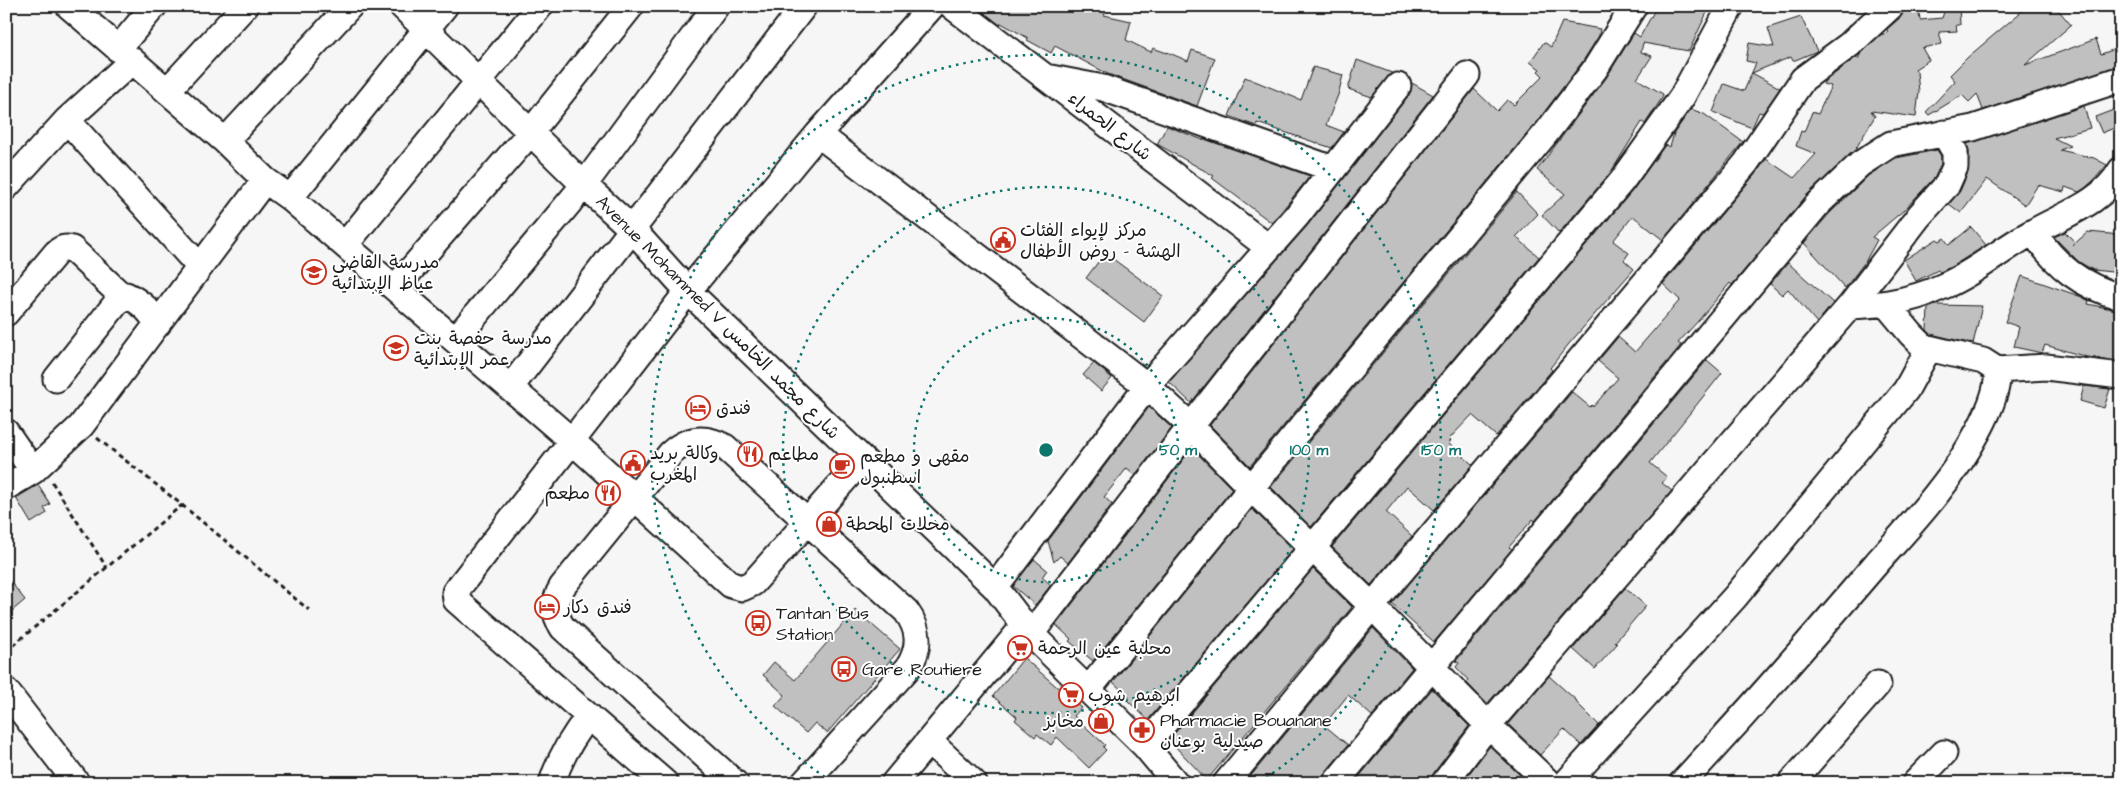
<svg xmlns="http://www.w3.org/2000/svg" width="2127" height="789" viewBox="0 0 2127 789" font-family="'Architects Daughter','Playpen Sans Arabic',sans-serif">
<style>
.building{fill:#c0c0c0;stroke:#1c1c1c}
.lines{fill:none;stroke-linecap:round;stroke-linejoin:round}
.minor-casing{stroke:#1c1c1c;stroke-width:29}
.path{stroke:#1c1c1c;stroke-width:3;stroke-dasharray:5 4;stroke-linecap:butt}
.minor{stroke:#fff;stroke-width:25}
.ring{fill:none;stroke:#0f766e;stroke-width:2.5;stroke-dasharray:2.5 5}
.labels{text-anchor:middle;stroke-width:4;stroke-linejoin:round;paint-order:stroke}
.street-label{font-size:18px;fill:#1c1c1c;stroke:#fff}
.poi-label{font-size:18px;fill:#1c1c1c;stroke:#fff;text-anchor:start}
.centre{fill:#0f766e;stroke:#fff;stroke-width:2.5}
.ring-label{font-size:15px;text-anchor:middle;font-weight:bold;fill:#0f766e;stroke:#fff;stroke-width:4;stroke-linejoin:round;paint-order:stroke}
</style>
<rect width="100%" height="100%" fill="#f6f6f6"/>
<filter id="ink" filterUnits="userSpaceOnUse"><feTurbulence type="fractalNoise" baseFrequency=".02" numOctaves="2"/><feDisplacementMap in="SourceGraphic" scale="10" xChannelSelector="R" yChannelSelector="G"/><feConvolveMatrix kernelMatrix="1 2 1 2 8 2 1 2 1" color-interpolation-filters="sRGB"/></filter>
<g filter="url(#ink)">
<path class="building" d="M976 6H1109L1104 15 1131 21 1126 40 1151 52 1153 48 1167 53V52L1188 61 1192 50 1215 58 1197 106 1108 74 1055 46 1051 53 1027 40 1028 38 1001 23 1000 25Z
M1657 6H1710L1689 51 1643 43 1641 52 1652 56 1637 79 1663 94 1662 98 1645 124 1642 122 1611 172 1559 233 1542 215 1565 194 1537 170 1606 78 1634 33 1640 37Z
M1918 6 1920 20 1942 18 1946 6H1959L1960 25H1956L1957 31 1939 32 1942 44 1922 48 1929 60 1915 69 1917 72 1919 92 1916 117 1871 111 1875 116 1855 150 1807 195 1732 285 1730 283 1698 321 1678 343 1681 345 1535 521 1533 519 1509 547 1512 549 1434 642 1392 604 1572 392 1590 407 1592 405 1593 407 1618 378 1598 361 1618 337 1635 352 1680 300 1663 284 1757 172 1766 159 1794 178 1816 154 1796 146 1801 131 1804 132 1812 112 1818 114 1831 86 1823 84 1824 82 1855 58H1859V56L1880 35 1888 33 1887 29 1901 17 1905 8Z
M2028 6H2055L2071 25 2025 65 2096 39 2101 54 2121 47V65L1983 110 1977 94 1969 102 1962 95 1929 115 1926 112 1955 81 1950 75 1968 57Z
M1801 17 1817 51 1793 61 1791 57 1752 73 1780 88 1763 113 1759 112 1752 128 1713 112 1724 84 1744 91 1756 63 1746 61 1749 43 1774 47 1768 28Z
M1562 22 1600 29 1599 36 1583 61 1536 123 1250 466 1210 425 1474 89 1497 111 1507 100 1514 105 1543 76 1538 71 1540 69 1530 62 1544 42 1551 47Z
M1357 60 1392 73 1372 97 1348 89Z
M1313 67 1343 75 1338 95 1326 125 1344 132 1332 148 1257 123 1256 126 1229 116 1245 77 1301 100Z
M1412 83 1433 95 1191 403 1169 382 1307 226 1409 95Z
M2084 106 2090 128 2054 138 2070 146 2060 150 2094 158 2107 165 2094 180 2085 188 2079 192 2065 187 2064 192 2038 185 2025 205 1987 179 1961 213 1949 204 1960 191 1968 172 1969 152 1967 144Z
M1691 109 1704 114 1743 142 1663 240 1633 216 1613 241 1629 253 1624 260 1634 269 1568 345 1550 368 1552 370 1496 436 1472 415 1449 439 1451 441 1448 443 1473 465 1434 510 1407 486 1386 512 1412 536 1371 585 1332 547 1633 190 1665 145 1670 147 1674 133Z
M2116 109 2121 125 2102 133 2095 117Z
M1167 126 1203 140 1204 139 1310 176 1272 223 1212 178 1214 176 1157 144Z
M1937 150 1941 156V164L1935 177 1904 210 1872 237 1877 240 1865 262 1845 288 1804 243 1829 214 1869 175 1896 158Z
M1517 192 1538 214 1516 237 1539 257 1311 527 1271 487Z
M1971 227 1986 245 1951 267 1940 272 1938 270 1916 281 1904 260 1937 239 1940 241 1944 238 1949 245Z
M2065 232 2074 241 2073 245 2088 232 2121 235V273L2093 270 2079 262 2054 237Z
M1105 253 1163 296 1144 322 1086 278Z
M1788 263 1833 303 1817 323 1788 289 1782 295 1770 284Z
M2022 276 2082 297 2089 301 2088 304 2121 311V361L2087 357 2045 345 2042 353 2014 347 2019 327 2005 322Z
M1936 305 1982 306 1973 344 1931 334 1927 330 1928 308Z
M1707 360 1722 373 1650 463 1667 477 1662 483 1672 491 1487 704 1466 682 1468 680 1456 667 1459 663 1456 661Z
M1094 363 1112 378 1101 391 1083 375Z
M2084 386 2110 389 2104 408 2080 401Z
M1149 407 1172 428 1135 475 1127 468 1104 497 1112 504 1068 563 1060 556 1054 562 1048 541Z
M1192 448 1232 489 1093 661 1069 641 1071 639 1056 625Z
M38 485 50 504 44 508 47 513 31 523 16 498Z
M1252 509 1293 549 1148 720 1127 700 1129 697 1113 682Z
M1034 559 1047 570 1042 577 1051 585 1035 605 1013 586Z
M1313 569 1352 607 1207 780 1169 740Z
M6 576 25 600 6 616Z
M1625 588 1646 606 1615 642 1617 644 1595 669 1573 649Z
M855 610 900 649 827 733 815 723 806 733 775 706 785 695 763 675 774 662 795 680Z
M1373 628 1412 668 1372 716 1348 695 1324 725 1348 745 1324 774 1321 782 1245 783Z
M1024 658 1081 708 1074 716 1105 745 1103 747 1106 750 1089 768 1057 737 1051 745 1037 734 1035 737 1015 720 1017 717 993 696Z
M1549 676 1577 701 1576 702 1599 725 1581 745 1564 729 1540 755 1508 724Z
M1432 689 1469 726 1433 774 1430 783H1404L1396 775 1386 783H1354Z
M1490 746 1528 783H1462Z"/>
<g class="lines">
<defs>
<path id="minor" d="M69 6 225 141 265 180 290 198 571 440 731 585 742 588 753 583 862 460
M402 6 584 185 633 230 688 291 995 587 1031 634 1145 746 1176 783
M952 6 1268 247
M118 49 154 6
M1051 78 1103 88 1333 169
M167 91 245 6
M67 120 199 266
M818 134 1147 386 1191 426 1251 488 1372 606 1488 725 1549 783
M225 141 350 6
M6 187 67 120 132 61
M290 198 445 6
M2033 232C2056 266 2081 286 2121 297
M345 245 540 6
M395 288 530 133 631 6
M1850 306 1919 216 1947 185 1955 167V152L1944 133
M6 313 56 253C62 248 65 247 72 249L122 296
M455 340 584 185 716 6
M1997 370 2046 367 2121 376
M56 379 122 296 126 295C141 302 149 310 158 324
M510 388 804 6
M6 432 33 471
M6 487 33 471 81 426 265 180
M995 587 1147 386 1296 217 1398 86
M1031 634 1191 426 1467 75
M1088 690 1251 488 1547 132 1595 69 1634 6
M6 691 77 783
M930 742 974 783
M1145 746 1622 181 1682 97 1731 6
M552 783C560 757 572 737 589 716
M665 783 456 600 455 592 688 291 818 134 932 6
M735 783 563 628C553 614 553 602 562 587L671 453C688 438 705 436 725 447L906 611C920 630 921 647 908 668L804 783
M894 783 1024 626
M1226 783 1372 606 1746 163 1803 79 1849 45 1891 6
M1335 783 1818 204 1860 164 1891 144 1973 128 2121 79
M1444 783 1488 725 1850 306C1862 305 1876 305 1888 303 1907 300 1929 293 1946 285 1978 271 2004 247 2035 231 2065 214 2102 203 2121 170
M1566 783 1735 597 1906 390 1924 357V347L1911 334 1886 304
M1682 783C1748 711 1812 639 1875 565 1897 540 1921 515 1941 488 1961 463 2001 402 1997 370L1983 361 1924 347
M1791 783 1878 684
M1915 783 1944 753"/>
</defs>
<use href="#minor" class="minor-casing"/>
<path class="path" d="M97 438 182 505 309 610
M52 482 107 568
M6 651 182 505"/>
<use href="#minor" class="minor"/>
</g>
</g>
<g class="ring">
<circle cx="1046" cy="450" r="132"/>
<circle cx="1046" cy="450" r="263"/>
<path d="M831 781A395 395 0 1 1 1261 781"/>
</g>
<defs>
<symbol id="civic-ring" viewBox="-11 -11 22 22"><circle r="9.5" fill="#fff" stroke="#c8321e" stroke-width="1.5"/><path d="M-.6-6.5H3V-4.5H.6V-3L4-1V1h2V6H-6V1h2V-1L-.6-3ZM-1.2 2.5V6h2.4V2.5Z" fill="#c8321e"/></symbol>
<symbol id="school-ring" viewBox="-11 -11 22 22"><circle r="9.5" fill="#fff" stroke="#c8321e" stroke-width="1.5"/><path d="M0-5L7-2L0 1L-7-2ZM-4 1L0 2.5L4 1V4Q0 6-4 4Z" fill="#c8321e"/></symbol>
<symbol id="hotel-ring" viewBox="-11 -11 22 22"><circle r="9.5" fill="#fff" stroke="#c8321e" stroke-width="1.5"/><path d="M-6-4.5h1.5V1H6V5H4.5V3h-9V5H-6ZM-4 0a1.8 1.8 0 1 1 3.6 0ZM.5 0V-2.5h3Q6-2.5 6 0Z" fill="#c8321e"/></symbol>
<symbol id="restaurant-ring" viewBox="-11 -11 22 22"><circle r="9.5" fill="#fff" stroke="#c8321e" stroke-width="1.5"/><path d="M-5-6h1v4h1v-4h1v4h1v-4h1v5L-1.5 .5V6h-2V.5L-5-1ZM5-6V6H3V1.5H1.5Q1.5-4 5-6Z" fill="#c8321e"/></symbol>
<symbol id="cafe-ring" viewBox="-11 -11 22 22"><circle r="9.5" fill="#fff" stroke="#c8321e" stroke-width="1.5"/><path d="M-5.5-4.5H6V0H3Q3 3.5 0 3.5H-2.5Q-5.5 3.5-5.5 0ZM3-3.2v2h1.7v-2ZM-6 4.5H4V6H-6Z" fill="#c8321e"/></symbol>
<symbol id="shop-ring" viewBox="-11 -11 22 22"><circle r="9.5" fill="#fff" stroke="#c8321e" stroke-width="1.5"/><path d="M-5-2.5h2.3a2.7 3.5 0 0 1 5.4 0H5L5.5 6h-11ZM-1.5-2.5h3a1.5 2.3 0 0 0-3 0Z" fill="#c8321e"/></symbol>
<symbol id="bus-ring" viewBox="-11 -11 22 22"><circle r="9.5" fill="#fff" stroke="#c8321e" stroke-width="1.5"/><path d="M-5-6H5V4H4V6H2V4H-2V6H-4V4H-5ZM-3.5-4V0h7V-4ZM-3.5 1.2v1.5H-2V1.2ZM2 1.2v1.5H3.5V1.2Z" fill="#c8321e"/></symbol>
<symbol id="supermarket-ring" viewBox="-11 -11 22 22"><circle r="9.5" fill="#fff" stroke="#c8321e" stroke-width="1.5"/><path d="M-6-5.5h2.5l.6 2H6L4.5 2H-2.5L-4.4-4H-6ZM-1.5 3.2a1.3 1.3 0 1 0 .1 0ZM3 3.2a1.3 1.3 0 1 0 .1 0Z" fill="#c8321e"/></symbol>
<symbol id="pharmacy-ring" viewBox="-11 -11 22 22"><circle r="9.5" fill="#fff" stroke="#c8321e" stroke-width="1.5"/><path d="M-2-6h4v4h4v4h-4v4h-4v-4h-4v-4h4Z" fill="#c8321e"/></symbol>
</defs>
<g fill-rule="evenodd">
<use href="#civic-ring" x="989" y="226" width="28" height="28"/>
<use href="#school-ring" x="300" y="258" width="28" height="28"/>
<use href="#school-ring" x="382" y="334" width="28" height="28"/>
<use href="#hotel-ring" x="684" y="394" width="28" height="28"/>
<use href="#restaurant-ring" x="736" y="440" width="28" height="28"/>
<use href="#civic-ring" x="619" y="449" width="28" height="28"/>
<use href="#cafe-ring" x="828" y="452" width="28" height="28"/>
<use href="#restaurant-ring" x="594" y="479" width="28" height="28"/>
<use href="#shop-ring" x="815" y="510" width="28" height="28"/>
<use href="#hotel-ring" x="533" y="593" width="28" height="28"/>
<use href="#bus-ring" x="744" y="609" width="28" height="28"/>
<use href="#supermarket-ring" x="1006" y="634" width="28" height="28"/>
<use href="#bus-ring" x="830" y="655" width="28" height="28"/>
<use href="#supermarket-ring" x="1057" y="681" width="28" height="28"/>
<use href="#shop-ring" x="1087" y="707" width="28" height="28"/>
<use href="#pharmacy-ring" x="1128" y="716" width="28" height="28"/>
</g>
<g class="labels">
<g class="street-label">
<text transform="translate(1110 126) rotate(38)" y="6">شارع الحمراء</text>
<text transform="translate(718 317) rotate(45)" y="6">Avenue Mohammed V شارع محمد الخامس</text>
</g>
<g class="poi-label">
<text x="1020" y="236">مركز لإيواء الفئات<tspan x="1020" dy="21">الهشة - روض الأطفال</tspan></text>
<text x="332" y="268">مدرسة القاضي<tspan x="332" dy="21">عياظ الإبتدائية</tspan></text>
<text x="414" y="344">مدرسة حفصة بنت<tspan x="414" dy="21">عمر الإبتدائية</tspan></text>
<text x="716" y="414">فندق</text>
<text x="650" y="459">وكالة بريد<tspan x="650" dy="21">المغرب</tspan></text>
<text x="768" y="460">مطاعم</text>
<text x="860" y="462">مقهى و مطعم<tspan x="860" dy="21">اسطنبول</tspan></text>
<text x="590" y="499" text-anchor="end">مطعم</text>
<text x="846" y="530">محلات المحطة</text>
<text x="564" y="613">فندق دكار</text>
<text x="776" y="619">Tantan Bus<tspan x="776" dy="21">Station</tspan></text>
<text x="1038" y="654">محلبة عين الرحمة</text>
<text x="862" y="675">Gare Routiere</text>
<text x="1088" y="701">ابرهيم شوب</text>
<text x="1160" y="726">Pharmacie Bouanane<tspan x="1160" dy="21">صيدلية بوعنان</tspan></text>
<text x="1084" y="727" text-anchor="end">مخابز</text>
</g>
</g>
<circle cx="1046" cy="450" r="8" class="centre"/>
<g class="ring-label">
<text x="1178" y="455">50 m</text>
<text x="1309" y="455">100 m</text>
<text x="1441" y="455">150 m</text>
</g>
<rect width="2127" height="789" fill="none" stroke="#fff" stroke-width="25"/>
<rect x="12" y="12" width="2102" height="764" fill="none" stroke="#1c1c1c" stroke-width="2" filter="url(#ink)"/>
</svg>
